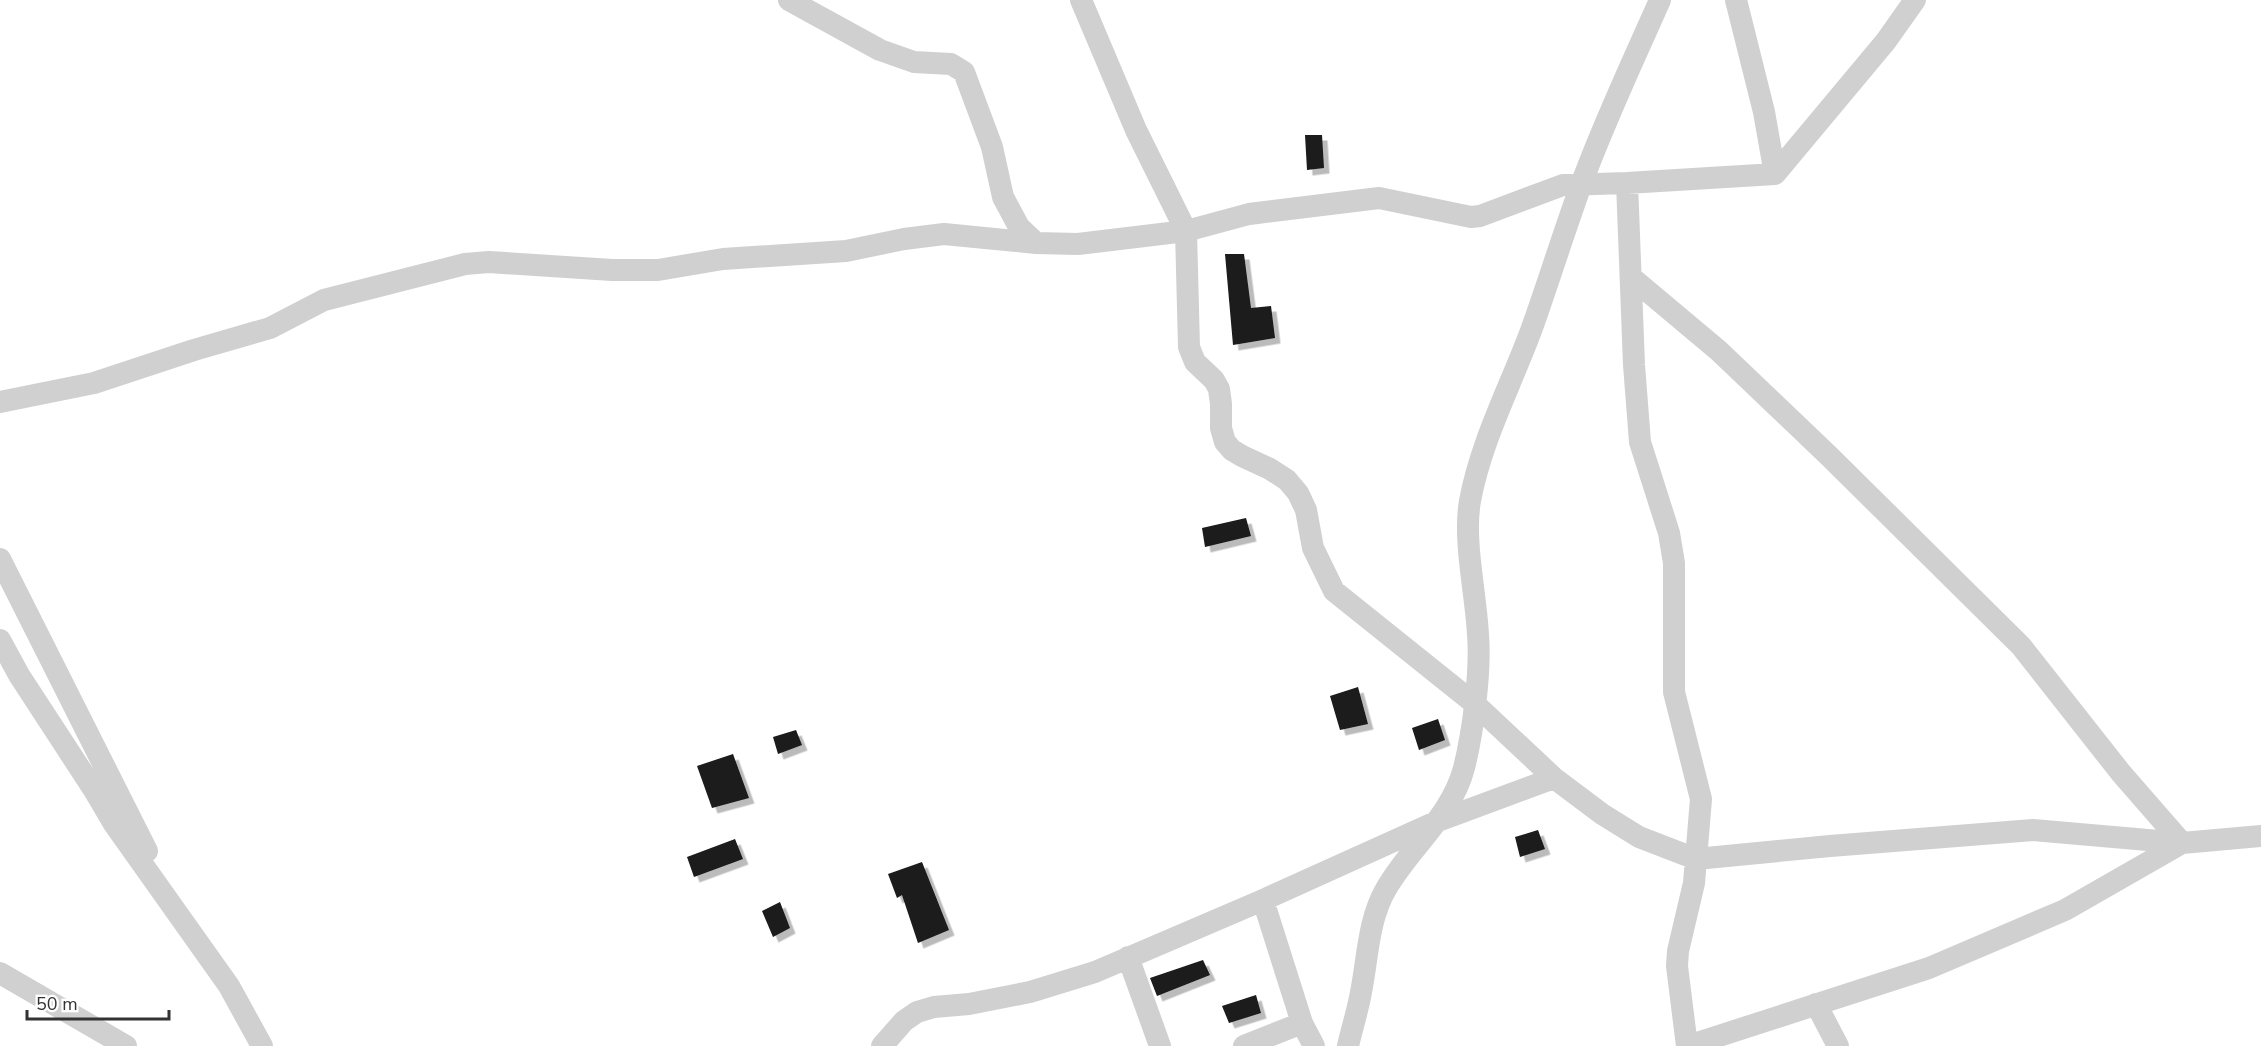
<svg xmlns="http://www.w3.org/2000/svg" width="2261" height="1046" viewBox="0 0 2261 1046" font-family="'Nunito Sans',sans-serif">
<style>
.building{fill:#1a1a1a;filter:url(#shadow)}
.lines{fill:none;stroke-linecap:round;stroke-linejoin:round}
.minor{stroke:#d0d0d0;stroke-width:22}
</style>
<defs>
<filter id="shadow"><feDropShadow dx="5.5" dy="5.5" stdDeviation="0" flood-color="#0004"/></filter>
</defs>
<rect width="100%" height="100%" fill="#fff"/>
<path class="building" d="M1305 135H1322L1324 168 1307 170Z
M1225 254H1244L1251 308 1271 306 1275 338 1233 345Z
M1246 518 1251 536 1205 547 1202 528Z
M1358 687 1368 724 1340 730 1330 696Z
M1438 719 1445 740 1419 750 1412 728Z
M796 730 802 745 778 754 773 737Z
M733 754 749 798 712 808 697 766Z
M1538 830 1545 849 1520 857 1515 837Z
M735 839 743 859 694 877 687 857Z
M922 862 949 930 918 943 902 895 897 898 888 874Z
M780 902 790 928 773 937 762 911Z
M1203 960 1210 975 1157 996 1150 978Z
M1256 995 1261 1013 1229 1023 1222 1006Z"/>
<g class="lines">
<path class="minor" d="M789 0 880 50 914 62 951 64 964 72 992 147 1003 197 1019 227 1036 243 1078 244 1186 231 1189 347 1195 362 1214 380 1219 389 1221 404V428L1225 442 1232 450 1242 456 1270 469 1287 480 1298 493 1306 510 1313 548 1334 591 1475 704 1554 778 1602 814 1639 837 1696 859 1830 846 2033 830 2182 843 2261 836
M1081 0 1136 130 1186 231 1249 214 1379 198 1471 217 1480 216 1563 185 1627 183 1775 174 1886 41 1915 0
M1736 0 1764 112 1775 174
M1627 183 1634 365 1640 442 1669 533 1674 563V692L1701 799 1694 883 1678 951 1677 966 1687 1046
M1632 278 1719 351 1829 456 2021 646 2121 773 2182 843 2065 910 1929 968 1688 1046
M0 402 94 383 194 350 270 328 324 300 465 264 489 262 612 270H658L723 259 846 251 904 239 944 234 1036 243
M0 559 147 851
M0 640 19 675 94 790 114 824 229 986 262 1046
M1263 900 1302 1023 1314 1046
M1128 957 1160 1046
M0 973 126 1046
M1816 1004 1838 1046
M882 1046 904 1021 917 1012 934 1007 969 1004 1030 992 1095 972 1263 900 1438 821 1554 778
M1244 1046 1302 1023
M1348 1046C1352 1028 1358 1010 1361 992 1368 957 1368 920 1386 889 1410 847 1451 817 1464 768 1473 732 1481 671 1478 635 1476 594 1463 540 1470 501 1481 441 1511 385 1532 328 1549 280 1564 232 1581 185 1604 122 1633 61 1660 0"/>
</g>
<path d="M27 1010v9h142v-9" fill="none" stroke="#333333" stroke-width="3"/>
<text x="36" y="1010" font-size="18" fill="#333333" stroke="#ffffff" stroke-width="4.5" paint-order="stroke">50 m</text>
</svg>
